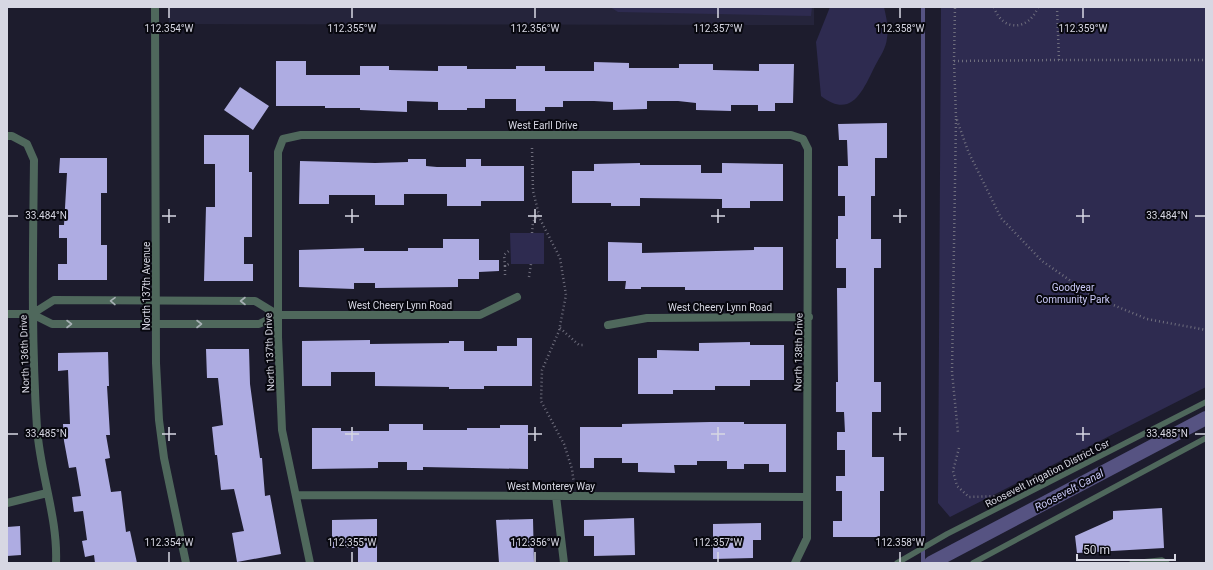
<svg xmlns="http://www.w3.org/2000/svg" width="1213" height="570" viewBox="0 0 1213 570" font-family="Roboto,sans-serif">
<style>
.built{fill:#25243b}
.green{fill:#2e2b50}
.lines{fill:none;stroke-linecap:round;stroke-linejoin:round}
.stream{stroke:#565382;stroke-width:4}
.canal{stroke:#565382;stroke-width:14}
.building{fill:#aeace2}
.path{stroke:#6f6e7d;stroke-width:2.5;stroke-dasharray:1 3;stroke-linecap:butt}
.service{stroke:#4f685c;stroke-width:5.5}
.minor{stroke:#4f685c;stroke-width:8}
.tertiary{stroke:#4f685c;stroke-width:8}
.oneway{stroke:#a7b0b4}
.ticks{fill:none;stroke:#d7d7e3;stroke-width:1.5}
.labels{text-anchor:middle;stroke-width:4;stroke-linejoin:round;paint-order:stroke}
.street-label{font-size:10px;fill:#d7d7e3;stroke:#08080f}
.park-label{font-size:10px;fill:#cbcaf8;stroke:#08080f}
.water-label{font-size:11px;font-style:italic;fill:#cac9f7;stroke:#08080f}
.ticks-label{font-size:10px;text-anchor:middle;fill:#d7d7e3;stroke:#08080f;stroke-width:4;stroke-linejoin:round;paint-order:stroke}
</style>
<rect width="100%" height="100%" fill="#1d1c2d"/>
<path class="built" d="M169 7H814V25L169 24Z"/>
<path class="green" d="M610 7H812L811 16 618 12Z
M830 7H884C886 17 889 27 887 38 886 49 880 56 875 66 863 90 852 120 821 96L816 42Z
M941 7H1206V387L950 517 938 503Z
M510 233H544V264H511Z"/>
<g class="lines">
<path class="stream" d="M923 563V7"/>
<path class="canal" d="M931 563 1206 418"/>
</g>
<path class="building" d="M276 61H306V75H360V66H389V70L438 71V66H467V69H516V66H545V71H594V62L629 63V68H679V64H713V70L759 71V64H794L793 103H775V111H758V105H731V111L696 110V103L678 101H647V109L613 110V102L594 101H563V107H545V111H516V99H485V108H467V110H438V102L407 101V112L360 110V108H325V106H276Z
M240 87 269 106 253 130 224 110Z
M887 123V158H875V196H871V239H881V268H874V382H881V412H872V457H884V491H880V537H833V521H842V491H836V476H845V450H837V432H845L844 412H836V382H838L837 288H846V268H836V239H838V216H845V196H838V166H848L847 140H839L838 124Z
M204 135H249V172H252V237H244V264H253V281H204L206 207H215V164H204Z
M60 158H107V193H101V245H107V280H58V264H67V238H59V225H64L67 173H59Z
M408 159H426V166L437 167H466V159H481V166H524V201H481V206H447V194H404V205H375V195H329V204H299L300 161 375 163 408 162Z
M640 163V165H701V173H722V163L783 164V201H750V208H722V199L640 198V206H611V203H572V171H594V164Z
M443 239H479V260H499V271L479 272V279H458V287L375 288V283H354V289L299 287V250L364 248V251H408V248H443Z
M608 242 642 243V253L754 250V247H783V290H685V287H641V289H625L626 281H608Z
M517 338H532V386H484V389H449V387L375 386V372H331V386H302V341L370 340V344L449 343V341H464V351H497V346H517Z
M750 342V345H784V380H750V386H715V390H673V394H638V358H657V350L699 351V343Z
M206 349H249L250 384 260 458H262L265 496 270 495 281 554 237 562 232 533 244 531 234 489 221 490 217 455H215L212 427 223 425 218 378H207Z
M108 352 109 386H107L110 435H106L110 458 105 459 111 492 121 491 126 532 130 531 137 563H95L94 555 85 557 82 541 87 540 83 511 74 512 72 497 81 496 76 467 69 468 64 441 63 424H70L68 370 58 371V353Z
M710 422H744V424H786V472H769V464H744V469H727V461H697V465H674L675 473 638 472V463H622V458H594V468H580V427H622V424Z
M389 424H423V430H467V428H500V425H528V469L423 467V470H407V462H378V468L312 469V428H341V431H389Z
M1162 508 1164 548 1077 553 1075 536 1113 519V511Z
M634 518 635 555 594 556V536H584V520Z
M377 519V563H358V548H332V520Z
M533 519 534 563H499L496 520Z
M761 523V540H753V558L713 559V524Z
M20 526 21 555 7 556V527Z"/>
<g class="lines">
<path class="path" d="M994 7C1002 32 1029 31 1038 7
M1057 7 1059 60H1206
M1059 60 954 61 956 117 968 151 1001 218 1042 261 1094 297 1147 319 1206 330
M954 61 955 7
M956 119 952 372 958 433
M532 148 533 191 540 219 560 258 566 295 559 331 542 370 541 401 564 444 572 469 574 484
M532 233 533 222 538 214
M505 266 504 255 510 250
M505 275V266L511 263
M529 277 531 264
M560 328 579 345H585
M959 448 953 471 957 486 969 497 1000 496"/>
<path class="service" d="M897 563 947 534 1206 402
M973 563 1206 438
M1132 563 1162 560 1167 563"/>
<path class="minor" d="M7 136H12L27 144 34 160C33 249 31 338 37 428 40 473 58 518 56 563
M7 314H32L52 324H259L278 315H480L517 297
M32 314 54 300 255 301 278 315
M608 325 647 318 809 317
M296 495 807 497
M556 496 564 563
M7 503 47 493
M310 563 282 430 278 337V152L283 139 301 135H791L803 139 808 149 807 538 795 563"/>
<path class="tertiary" d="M155 7 156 363 159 420 164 458 186 563"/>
</g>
<defs><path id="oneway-chevron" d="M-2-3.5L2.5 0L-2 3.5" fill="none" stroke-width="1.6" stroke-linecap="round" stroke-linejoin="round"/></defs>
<g class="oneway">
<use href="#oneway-chevron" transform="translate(113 301) rotate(-179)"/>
<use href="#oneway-chevron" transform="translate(243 301) rotate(180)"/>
<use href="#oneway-chevron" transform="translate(69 324)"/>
<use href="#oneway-chevron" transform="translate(199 324)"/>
</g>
<path class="ticks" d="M169 8V18M352 8V18M535 8V18M718 8V18M900 8V18M1083 8V18M169 209V223M352 209V223M535 209V223M718 209V223M900 209V223M1083 209V223M8 216H18M162 216H176M345 216H359M528 216H542M711 216H725M893 216H907M1076 216H1090M1195 216H1205M169 427V441M352 427V441M535 427V441M718 427V441M900 427V441M1083 427V441M8 434H18M162 434H176M345 434H359M528 434H542M711 434H725M893 434H907M1076 434H1090M1195 434H1205M169 552V562M352 552V562M535 552V562M718 552V562M900 552V562"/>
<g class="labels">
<g class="street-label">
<text x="543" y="129">West Earll Drive</text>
<text transform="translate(146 286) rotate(-90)" y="4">North 137th Avenue</text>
<text x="400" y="309">West Cheery Lynn Road</text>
<text x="720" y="311">West Cheery Lynn Road</text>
<text transform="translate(269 352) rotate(-92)" y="4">North 137th Drive</text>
<text transform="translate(798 352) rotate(-89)" y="4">North 138th Drive</text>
<text transform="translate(24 354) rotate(-92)" y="4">North 136th Drive</text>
<text transform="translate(1047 473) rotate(-27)" y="4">Roosevelt Irrigation District Csr</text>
<text x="551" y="490">West Monterey Way</text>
</g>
<g class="park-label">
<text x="1073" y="291">Goodyear<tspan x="1073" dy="12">Community Park</tspan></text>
</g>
<g class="water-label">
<text transform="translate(1069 490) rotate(-28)" y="4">Roosevelt Canal</text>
</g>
</g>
<g class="ticks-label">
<text x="169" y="32">112.354°W</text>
<text x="352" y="32">112.355°W</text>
<text x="535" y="32">112.356°W</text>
<text x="718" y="32">112.357°W</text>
<text x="900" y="32">112.358°W</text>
<text x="1083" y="32">112.359°W</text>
<text x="1167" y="219">33.484°N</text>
<text x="46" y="219">33.484°N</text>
<text x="1167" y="437">33.485°N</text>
<text x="46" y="437">33.485°N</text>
<text x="169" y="546">112.354°W</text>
<text x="352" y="546">112.355°W</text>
<text x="535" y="546">112.356°W</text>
<text x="718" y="546">112.357°W</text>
<text x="900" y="546">112.358°W</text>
</g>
<rect width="1213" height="570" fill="none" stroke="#d7d7e3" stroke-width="16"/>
<path d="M1077 554v6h98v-6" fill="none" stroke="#d7d7e3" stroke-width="2"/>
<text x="1083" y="554" font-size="12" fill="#d7d7e3" stroke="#08080f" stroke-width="3" paint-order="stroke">50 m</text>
</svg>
